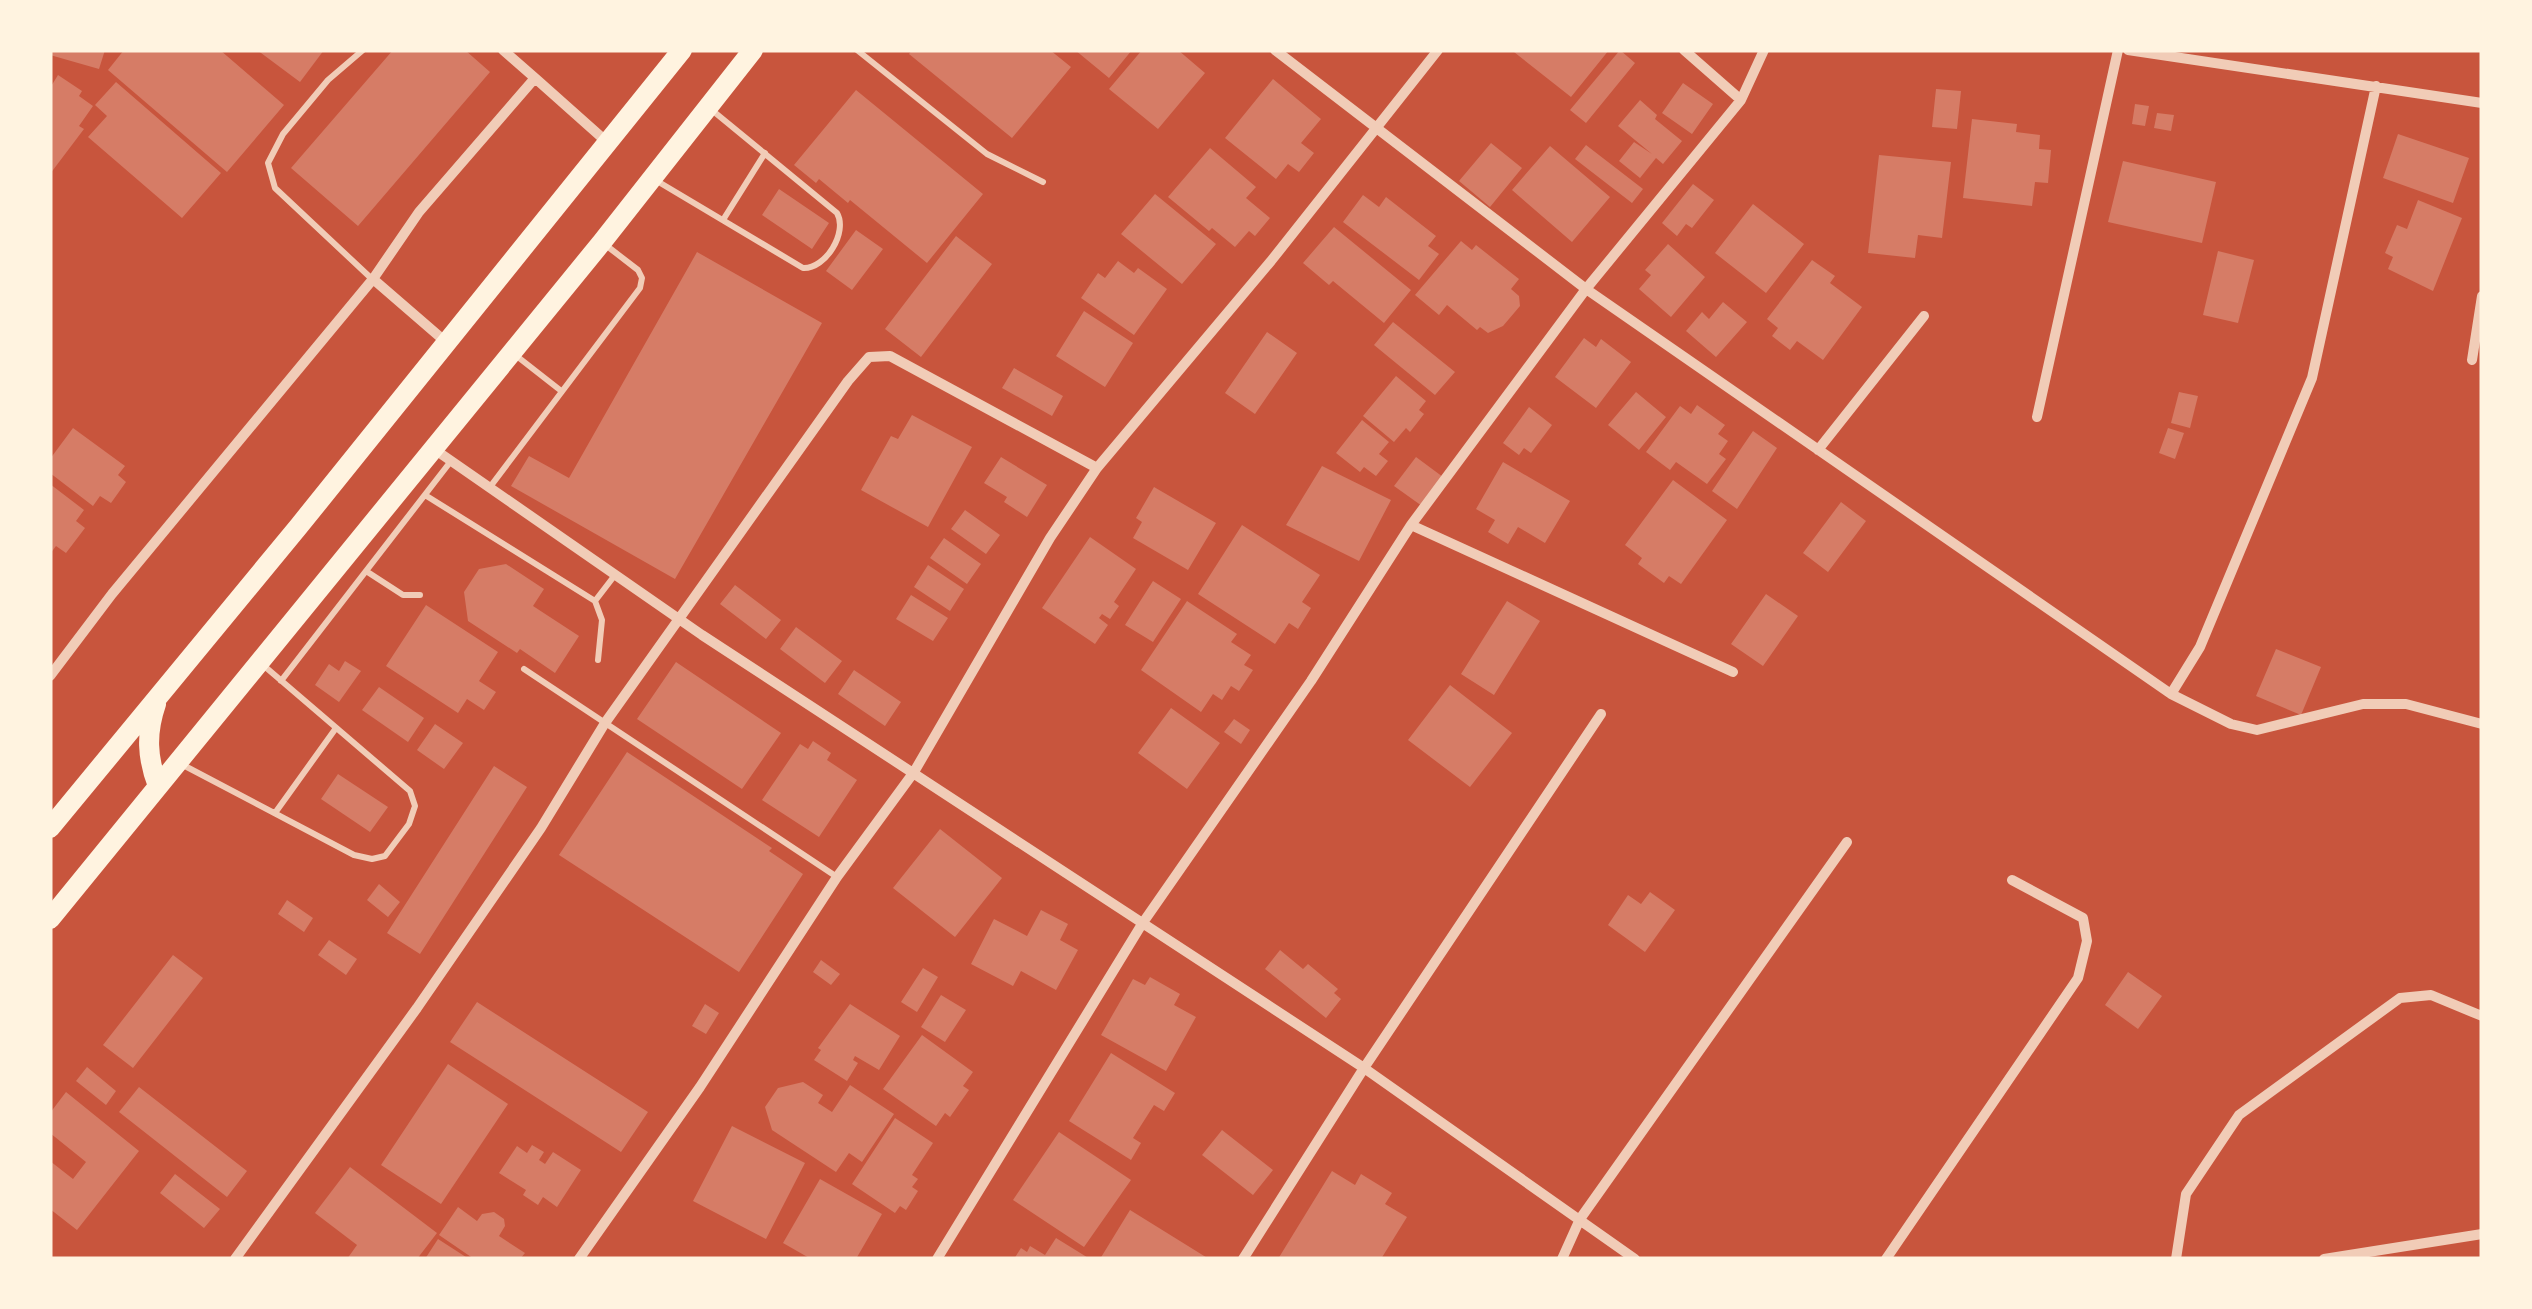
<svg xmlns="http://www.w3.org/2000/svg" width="2532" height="1309" viewBox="0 0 2532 1309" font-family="'IBM Plex Serif',serif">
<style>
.building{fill:#d67c66}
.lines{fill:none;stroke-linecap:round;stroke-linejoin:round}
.service{stroke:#f1ccb7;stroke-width:6}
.minor{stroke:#f1ccb7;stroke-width:10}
.trunk{stroke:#fff3e0;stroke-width:20}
</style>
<rect width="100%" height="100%" fill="#c8553d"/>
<path class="building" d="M50 50H105L99 69 50 55Z
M124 50H220L284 105 227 172 108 70Z
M257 50H324L300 82Z
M393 50H465L490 72 358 226 291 168Z
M912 50H1050L1071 67 1012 138 909 54Z
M1075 50H1132L1109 78Z
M1142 50H1178L1205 73 1158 129 1109 89Z
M1515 50H1609L1571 97 1514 52Z
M1620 50 1635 63 1586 123 1570 110Z
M58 75 82 91 79 96 93 106 79 126 84 129 50 174V88Z
M1273 79 1321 119 1301 143 1314 153 1299 172 1288 164 1276 179 1225 138Z
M116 82 221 173 182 218 88 137 107 116 95 105Z
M1683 83 1713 104 1692 134 1662 113Z
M1936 89 1961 91 1957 129 1932 127Z
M856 90 983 194 927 263 850 200 848 203 819 179 816 183 794 165Z
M1640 100 1657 115 1655 119 1682 141 1663 164 1656 158 1640 178 1619 161 1634 142 1652 154 1618 126Z
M2135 104 2149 106 2145 126 2132 124Z
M2157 113 2174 115 2171 131 2154 128Z
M1972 119 2017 124 2016 132 2040 135 2039 149 2051 150 2048 183 2035 182 2032 206 1963 198Z
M2398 134 2469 158 2453 203 2383 178Z
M1491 143 1522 168 1490 207 1459 181Z
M1586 145 1643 189 1632 203 1575 159Z
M1550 146 1610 197 1572 242 1512 190Z
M1210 148 1256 187 1246 198 1270 218 1255 236 1249 231 1235 247 1212 228 1209 231 1168 197Z
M1879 155 1951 162 1942 238 1918 235 1915 258 1868 253Z
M2123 161 2216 182 2202 243 2108 222Z
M1693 184 1714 200 1692 228 1686 224 1677 236 1662 223Z
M779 189 829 223 812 249 762 215Z
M1155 194 1216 244 1182 284 1121 234Z
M1363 195 1379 207 1386 197 1436 236 1428 246 1439 254 1419 280 1343 222Z
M2418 200 2462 218 2433 291 2388 269 2393 257 2385 253 2397 225 2407 229Z
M1753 204 1804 244 1766 293 1715 253Z
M1334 227 1411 290 1384 323 1333 281 1329 285 1303 263Z
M856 230 883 249 852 290 826 271Z
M956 236 992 264 921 357 885 329Z
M1461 241 1472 250 1476 245 1519 279 1511 289 1519 296 1520 306 1503 326 1488 333 1480 327 1477 330 1447 305 1439 315 1415 295Z
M1668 244 1705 277 1671 317 1639 289 1651 275 1645 270Z
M2218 251 2254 260 2238 323 2203 315Z
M697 252 822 323 675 579 511 486 529 456 569 478Z
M1812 260 1835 276 1830 283 1862 307 1823 360 1797 341 1790 350 1772 336 1778 328 1767 319Z
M1118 261 1134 273 1138 268 1167 289 1134 335 1081 298 1098 273 1105 278Z
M1723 302 1747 322 1716 357 1686 331 1702 312 1709 319Z
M1084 311 1133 343 1105 387 1056 356Z
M1393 322 1455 372 1435 395 1374 345Z
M1267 332 1297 353 1255 414 1225 393Z
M1584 338 1596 347 1601 339 1631 362 1596 408 1555 377Z
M1014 368 1063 396 1052 416 1002 388Z
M1396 376 1426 401 1419 410 1424 414 1410 432 1406 428 1394 442 1363 416Z
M1636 392 1666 417 1639 450 1608 425Z
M2179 392 2198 396 2190 428 2171 423Z
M1697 405 1725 425 1718 434 1728 441 1719 454 1726 459 1707 484 1676 462 1670 470 1646 452 1680 406 1691 414Z
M1529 407 1552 425 1531 453 1524 448 1519 455 1503 443Z
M912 415 972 447 928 527 861 490 891 436 898 439Z
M1362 420 1389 442 1379 454 1388 461 1376 476 1364 467 1360 472 1336 453Z
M73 428 125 466 118 475 126 482 111 503 100 496 93 506 50 473V459Z
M2168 428 2184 433 2175 459 2159 453Z
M1753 431 1777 448 1737 509 1712 491Z
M1001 457 1047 485 1027 517 1004 502 1007 497 984 483Z
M1416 457 1443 477 1422 506 1394 486Z
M1503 462 1570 501 1545 543 1518 527 1508 544 1488 532 1495 520 1476 509Z
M1322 466 1391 500 1359 561 1286 525Z
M1673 480 1727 520 1681 584 1669 576 1664 583 1638 564 1642 558 1625 545Z
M50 484 84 510 76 521 85 528 66 553 56 546 50 554Z
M1154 487 1216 523 1188 570 1133 538 1142 522 1136 518Z
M1841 502 1866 521 1828 572 1803 553Z
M965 510 1000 535 986 554 951 529Z
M1242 525 1320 575 1302 602 1311 608 1298 629 1289 623 1275 644 1198 594Z
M1090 537 1136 569 1114 602 1119 606 1110 619 1102 614 1099 618 1108 625 1095 644 1042 608Z
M944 538 981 564 967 584 930 558Z
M506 564 544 589 533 606 579 636 555 673 520 649 517 653 468 621 464 592 479 569Z
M928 565 964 589 950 611 914 587Z
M1153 581 1181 599 1153 642 1125 625Z
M735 585 781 620 766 639 720 604Z
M1766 594 1798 616 1763 666 1731 644Z
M911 595 948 618 933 641 896 619Z
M1187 601 1237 634 1231 642 1251 655 1244 665 1253 670 1239 691 1231 686 1222 700 1213 694 1201 712 1141 670Z
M1507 601 1540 621 1494 695 1461 674Z
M426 605 498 652 479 681 496 692 484 710 467 699 458 713 386 666Z
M796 627 842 661 825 683 780 649Z
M2276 649 2321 667 2301 715 2256 696Z
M345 661 361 671 339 702 315 685 329 664 339 671Z
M676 662 781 733 742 789 637 719Z
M854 670 901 702 885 726 838 694Z
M1450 685 1512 733 1470 787 1408 740Z
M379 687 424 718 408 742 362 710Z
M1171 708 1220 743 1187 789 1138 753Z
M1234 719 1250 730 1241 744 1224 732Z
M435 724 463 743 444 769 417 750Z
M813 741 831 753 827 760 857 780 819 837 762 800 800 744 808 749Z
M627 752 772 848 769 851 803 874 739 972 559 855Z
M494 766 527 787 420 954 387 933Z
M338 774 388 807 370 832 321 799Z
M940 829 1002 878 955 937 893 888Z
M379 884 400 902 388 917 367 900Z
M1650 892 1675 910 1645 952 1608 925 1628 895 1641 904Z
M287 900 313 918 304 932 278 914Z
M1041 910 1068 924 1060 940 1078 950 1056 990 1021 971 1013 986 971 964 994 919 1027 936Z
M329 940 357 959 346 975 318 955Z
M1280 950 1303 969 1308 964 1338 989 1334 993 1341 999 1326 1018 1265 969Z
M173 955 203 978 133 1068 103 1045Z
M821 960 840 974 831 985 813 972Z
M923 968 938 977 917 1012 901 1002Z
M2128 972 2162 996 2138 1029 2105 1005Z
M1150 977 1180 994 1174 1005 1196 1017 1166 1071 1101 1035 1133 979 1145 985Z
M941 995 966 1010 945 1042 921 1027Z
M477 1002 648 1112 621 1152 450 1042Z
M705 1004 719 1013 706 1034 692 1026Z
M850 1004 900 1036 879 1070 855 1056 853 1060 858 1063 847 1081 814 1060 821 1050 818 1048Z
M922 1035 973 1072 963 1086 969 1090 950 1117 945 1113 936 1126 883 1089Z
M1111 1053 1175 1093 1164 1111 1154 1105 1133 1138 1141 1143 1131 1160 1069 1121Z
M448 1064 508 1104 441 1204 381 1165Z
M87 1067 116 1091 106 1105 76 1081Z
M803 1082 823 1095 818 1103 832 1112 850 1085 894 1114 862 1162 849 1153 836 1172 772 1130 765 1107 778 1088Z
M139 1087 247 1171 227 1197 119 1112Z
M66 1092 139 1151 77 1230 50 1209V1161L73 1179 86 1162 50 1133V1113Z
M895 1118 933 1143 912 1175 918 1179 912 1187 918 1191 906 1210 900 1206 895 1213 852 1184Z
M732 1126 805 1163 766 1239 693 1201Z
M1222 1130 1273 1170 1253 1195 1202 1155Z
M1059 1132 1131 1180 1084 1247 1013 1200Z
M532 1145 544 1152 539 1160 545 1164 553 1152 581 1170 557 1207 543 1197 538 1205 523 1195 526 1190 499 1173 517 1146 527 1153Z
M350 1167 437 1233 417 1259H347L357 1245 315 1213Z
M1332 1171 1355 1185 1361 1174 1392 1193 1385 1204 1407 1217 1381 1259H1278Z
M175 1174 220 1209 204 1228 160 1193Z
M820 1179 882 1214 856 1259H811L783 1243Z
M458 1207 477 1221 482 1214 494 1212 504 1219 505 1226 499 1236 525 1253 520 1259H474L439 1235Z
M1130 1210 1209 1259H1100Z
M1056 1238 1090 1259H1014L1021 1248 1027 1252 1030 1246 1045 1255Z
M438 1239 469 1259H425Z"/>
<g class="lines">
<path class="service" d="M363 50 328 80 283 134 268 163 275 188 372 279
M857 50 987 154 1043 182
M657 181 803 268C826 269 848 232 837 213L713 111
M723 220 765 153
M514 354 560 390
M490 487 640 288 642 278 638 270 603 243
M425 495 595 601 602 620 598 660
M366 571 403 595H420
M595 601 615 575
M524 669 837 877
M281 681 451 461
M183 765 354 855 372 859 385 856 409 824 415 806 410 791 263 665
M275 813 336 728"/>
<path class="minor" d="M1275 50 1586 289 2171 694 2200 647 2312 378 2376 86
M1684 50 1741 100
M2128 50 2482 103
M535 78 608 143
M373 279 447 343
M2472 360 2482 296
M2037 417 2118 50
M434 449 702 635 1364 1068 1635 1259
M1818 450 1924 316
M1411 525 1733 672
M50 676 112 594 373 279 419 212 535 78 503 50
M2171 694 2231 724 2257 730 2363 704H2406L2482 724
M235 1259 417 1008 541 828 605 723 848 381 869 357 890 356 1097 468
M579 1259 700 1087 837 877 914 772 1050 538 1097 468 1271 261 1438 50
M937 1259 1142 924 1311 681 1411 525 1586 289 1741 100 1764 50
M1243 1259 1364 1068 1601 714
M1562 1259 1580 1219 1847 842
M1886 1259 2078 978 2087 941 2083 918 2012 880
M2176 1259 2186 1194 2239 1115 2400 998 2431 995 2482 1016
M2324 1259 2482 1234"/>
<path class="trunk" d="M156 704C146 733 147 758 158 786
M50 828 299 526 682 50
M50 919 602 242 753 50"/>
</g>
<rect width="2532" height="1309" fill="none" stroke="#fff3e0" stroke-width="105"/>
</svg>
